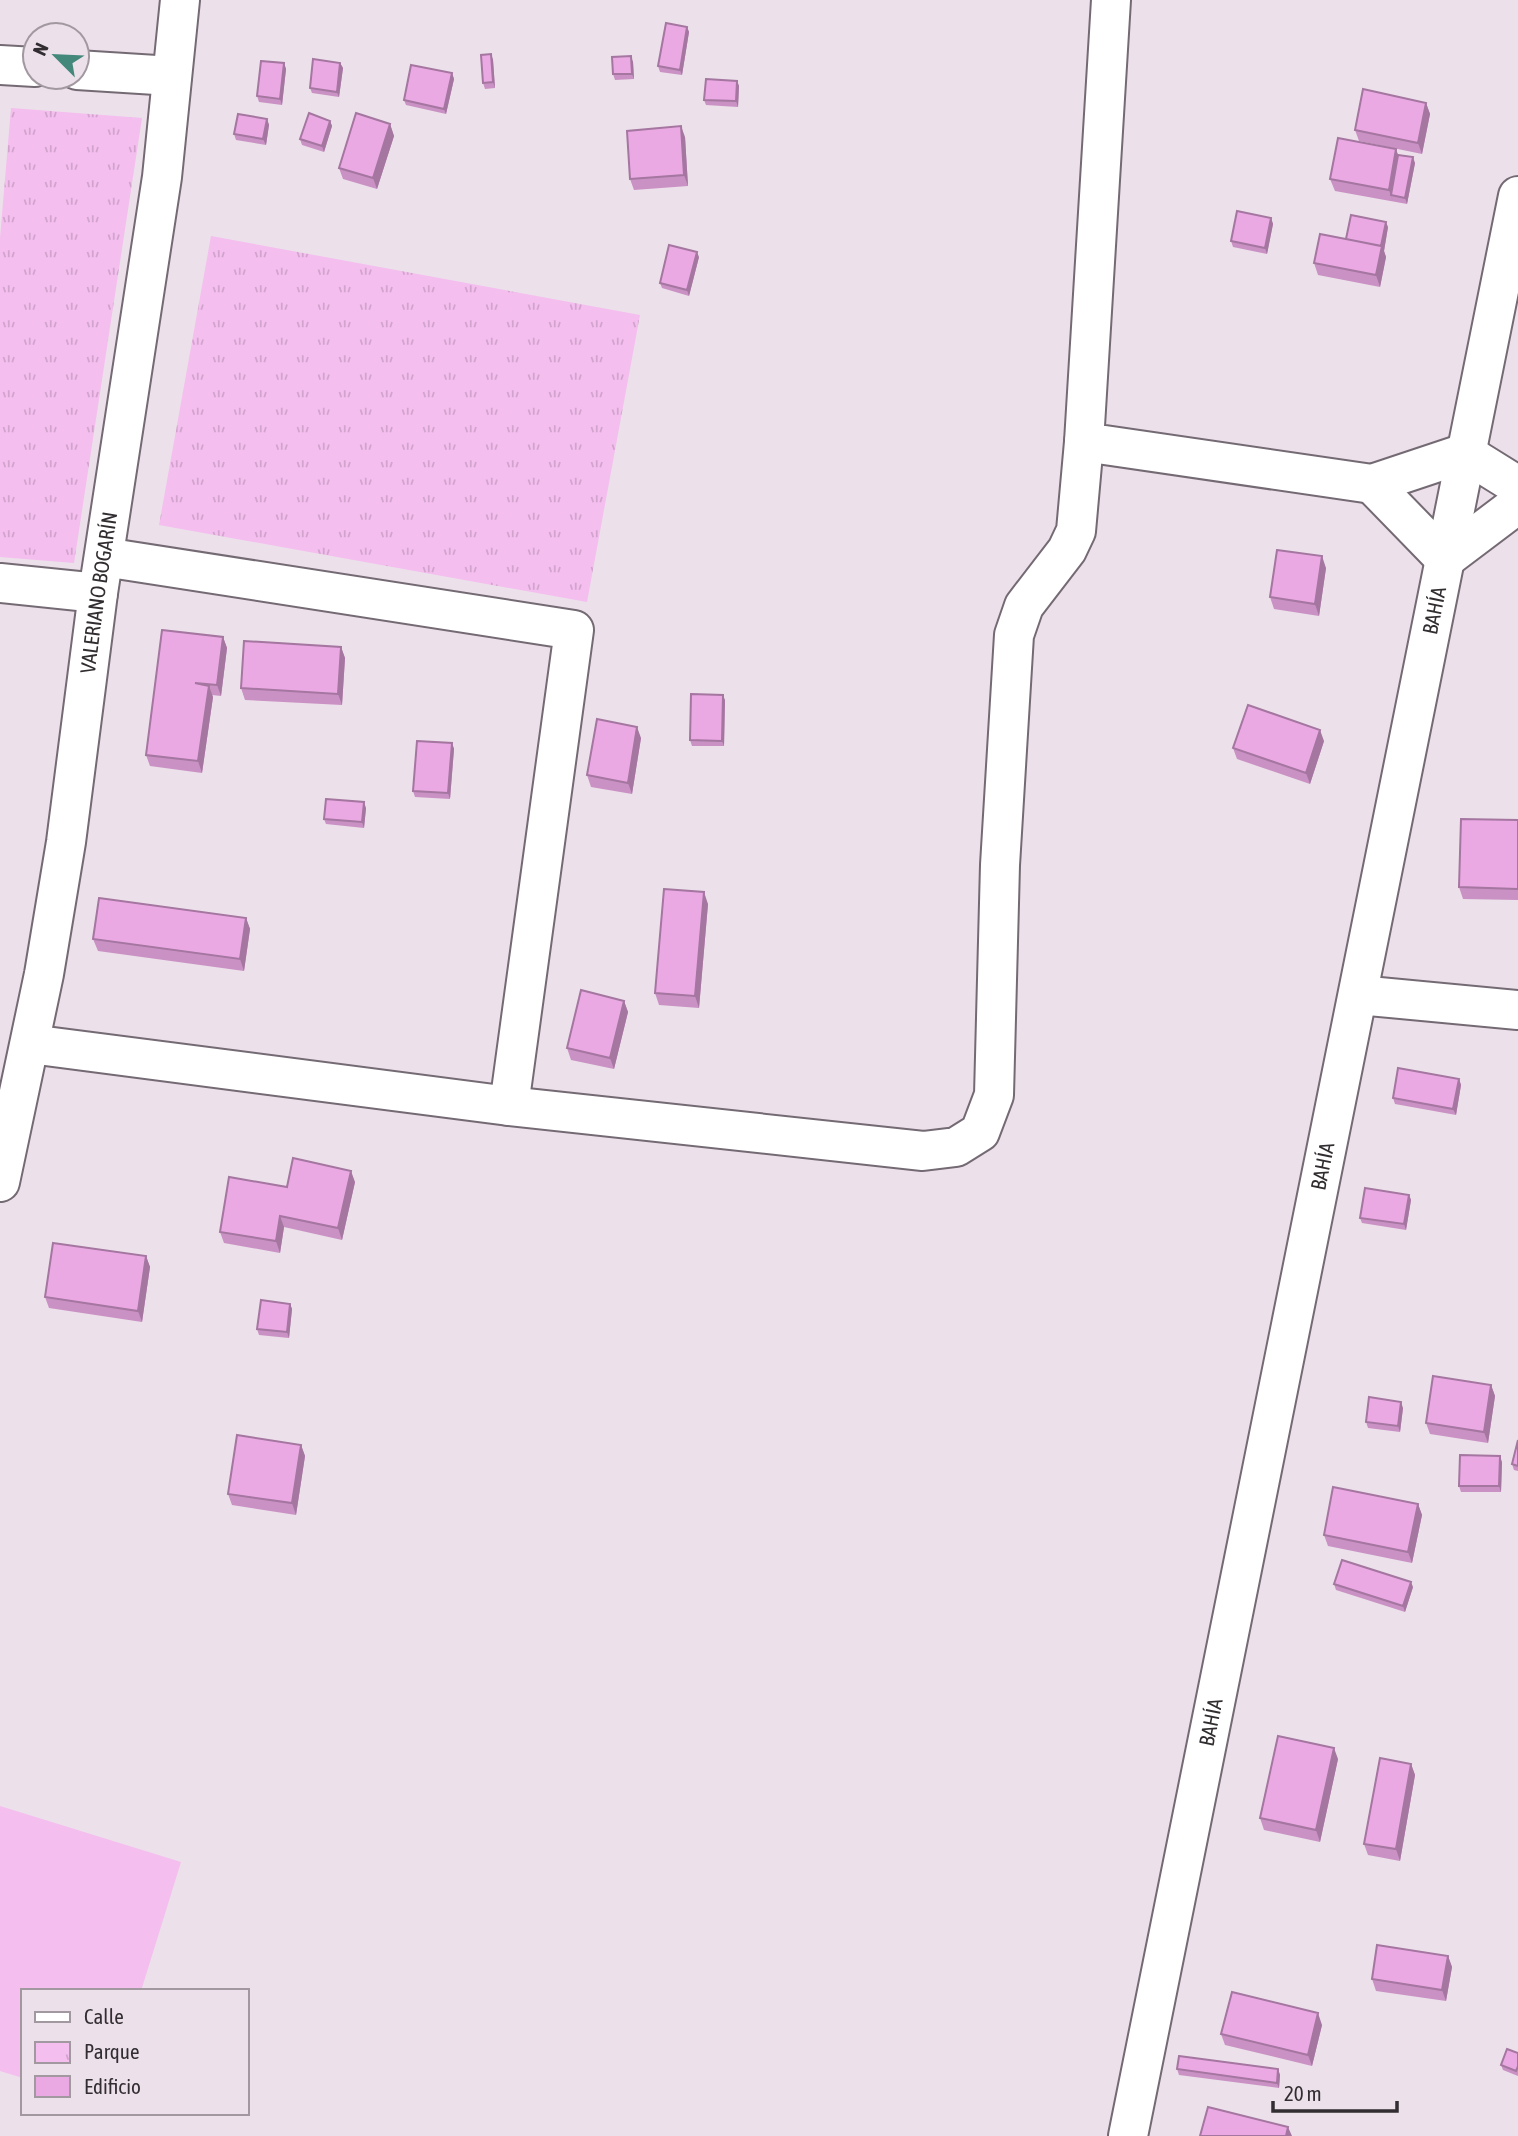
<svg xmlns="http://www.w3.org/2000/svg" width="1518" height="2136" viewBox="0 0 1518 2136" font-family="'Asap Condensed',sans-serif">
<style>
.green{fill:#f4beef}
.park{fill:url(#park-tufts)}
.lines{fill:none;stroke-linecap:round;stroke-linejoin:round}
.minor-casing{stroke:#746a73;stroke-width:42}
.minor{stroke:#fff;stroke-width:38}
.wall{fill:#ca91c4}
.shaded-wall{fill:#a476a0}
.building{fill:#eba9e4;stroke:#a476a0;stroke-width:2}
.labels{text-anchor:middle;stroke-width:7;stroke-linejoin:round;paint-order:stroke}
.street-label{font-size:21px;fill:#312d30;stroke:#ece0ea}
</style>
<defs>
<pattern id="park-tufts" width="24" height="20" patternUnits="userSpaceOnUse" patternTransform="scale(1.75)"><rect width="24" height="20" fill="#f4beef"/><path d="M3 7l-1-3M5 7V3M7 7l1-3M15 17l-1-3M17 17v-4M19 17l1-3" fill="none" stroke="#d2a4cd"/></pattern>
</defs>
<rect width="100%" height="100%" fill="#ece0ea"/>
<path class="green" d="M0 1806 181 1862 141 1991H23V2078L0 2071Z"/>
<path class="park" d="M11 108 142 118 74 563 0 557V238Z
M211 236 640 315 587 602 159 525Z"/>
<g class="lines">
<defs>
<g id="minor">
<path d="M1111 0 1084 442 1372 484 1465 453 1518 486"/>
<path d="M0 65 35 67"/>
<path d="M77 70 172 76"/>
<path d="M1372 484 1445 559 1518 504"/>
<path d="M104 557 574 630 509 1106"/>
<path d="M0 583 98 593"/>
<path d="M1358 995 1518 1010"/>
<path d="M30 1044 509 1106 923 1151 956 1147 980 1132 994 1095 1000 865 1014 635 1024 606 1067 550 1076 531 1084 442"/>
<path id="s1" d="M0 1182 44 974 66 842 98 593 162 177 180 0"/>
<path id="s2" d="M1128 2136 1518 196"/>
</g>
</defs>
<use href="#minor" class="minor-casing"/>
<use href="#minor" class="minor"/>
</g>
<path class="wall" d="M687 27 689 32 682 75 660 72 658 66Z
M491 54 493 60 495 88 485 89 483 83Z
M633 62 634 79 615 80 613 74Z
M284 63 286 69 282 105 259 102 257 96Z
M340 63 343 68 339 97 312 93 310 88Z
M452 73 454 79 446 114 406 105 404 100Z
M737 81 739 86 738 107 706 105 704 100Z
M1426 103 1430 114 1422 154 1359 141 1355 130Z
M267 119 269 125 266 145 236 140 234 134Z
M330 121 332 126 324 152 302 145 300 139Z
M390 124 394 136 377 189 343 179 339 168Z
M685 137 688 186 634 190 630 179Z
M1396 149 1398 155 1415 163 1407 204 1335 191 1330 179Z
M1271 218 1273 224 1267 254 1233 247 1231 241Z
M1388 227 1384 251 1386 257 1380 287 1318 275 1314 263Z
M699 257 689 296 662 288 660 283Z
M1326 568 1319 616 1274 609 1270 597Z
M223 637 227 648 221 696 212 695 213 697 202 773 150 766 146 755Z
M341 647 345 658 342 705 245 700 241 688Z
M725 700 724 746H692L690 740Z
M641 738 632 794 591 787 587 775Z
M1324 741 1310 784 1237 759 1233 748Z
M452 743 454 749 450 799 415 797 413 791Z
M366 808 364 828 326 824 324 819Z
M1518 820V900L1463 899 1459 887Z
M708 904 699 1008 659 1005 655 993Z
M246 918 250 929 244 971 98 951 93 939Z
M624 1001 628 1012 614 1069 571 1060 567 1048Z
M1459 1079 1461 1085 1456 1115 1395 1104 1393 1098Z
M355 1182 342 1240 284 1227 280 1253 224 1243 220 1232 287 1187Z
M1409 1195 1411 1200 1406 1230 1362 1223 1360 1218Z
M146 1256 150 1267 142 1322 49 1308 45 1297Z
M290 1304 292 1309 289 1338 259 1335 257 1329Z
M1491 1385 1495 1396 1488 1443 1430 1434 1426 1423Z
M1403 1408 1400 1432 1368 1428 1366 1422Z
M1518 1440V1471L1514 1470 1512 1464Z
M301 1445 305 1456 296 1515 232 1505 228 1494Z
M1502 1462 1501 1492H1461L1459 1486Z
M1418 1504 1422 1515 1412 1563 1328 1546 1324 1535Z
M1334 1584 1413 1587 1405 1612 1336 1590Z
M1338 1759 1320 1842 1264 1830 1260 1818Z
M1411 1764 1415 1775 1400 1861 1368 1855 1364 1844Z
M1448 1956 1452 1967 1446 2001 1376 1991 1372 1979Z
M1322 2025 1312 2066 1225 2045 1221 2034Z
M1518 2053V2076L1503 2070 1501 2065Z
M1177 2069H1278L1280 2075 1279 2088 1179 2075Z"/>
<path class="shaded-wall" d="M687 27 689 32 682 75 680 70Z
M491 54 493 60 495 88 493 82Z
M631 56 633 62 634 79 632 74Z
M284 63 286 69 282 105 280 99Z
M340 63 343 68 339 97 337 92Z
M452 73 454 79 446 114 444 109Z
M737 81 739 86 738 107 736 101Z
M1426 103 1430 114 1422 154 1418 143Z
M267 119 269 125 266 145 263 139Z
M330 121 332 126 324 152 322 146Z
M390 124 394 136 377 189 373 178Z
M681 126 685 137 688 186 684 175Z
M1396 149 1400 161 1391 195 1393 201 1389 190Z
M1413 157 1415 163 1407 204 1405 198Z
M1271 218 1273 224 1267 254 1265 248Z
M1386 222 1388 227 1384 251 1386 257 1380 287 1376 275Z
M697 252 699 257 689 296 687 290Z
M1322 556 1326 568 1319 616 1315 604Z
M223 637 227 648 221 696 217 685Z
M341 647 345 658 342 705 338 694Z
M209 686 213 697 202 773 198 761Z
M723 695 725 700 724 746 722 741Z
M637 727 641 738 632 794 628 783Z
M1320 730 1324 741 1310 784 1306 773Z
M452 743 454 749 450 799 448 793Z
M364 802 366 808 364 828 362 822Z
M704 892 708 904 699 1008 695 996Z
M246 918 250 929 244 971 240 959Z
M624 1001 628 1012 614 1069 610 1058Z
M1459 1079 1461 1085 1456 1115 1453 1109Z
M351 1171 355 1182 342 1240 338 1228Z
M1409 1195 1411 1200 1406 1230 1404 1224Z
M280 1216 284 1227 280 1253 276 1241Z
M146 1256 150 1267 142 1322 138 1311Z
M290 1304 292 1309 289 1338 287 1332Z
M1491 1385 1495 1396 1488 1443 1484 1432Z
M1401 1402 1403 1408 1400 1432 1398 1426Z
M301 1445 305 1456 296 1515 292 1503Z
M1500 1456 1502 1462 1501 1492 1499 1486Z
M1418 1504 1422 1515 1412 1563 1408 1552Z
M1411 1582 1413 1587 1405 1612 1403 1606Z
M1334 1748 1338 1759 1320 1842 1316 1830Z
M1411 1764 1415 1775 1400 1861 1396 1849Z
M1448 1956 1452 1967 1446 2001 1442 1990Z
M1318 2013 1322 2025 1312 2066 1308 2055Z
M1278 2069 1280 2075 1279 2088 1277 2083Z
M1288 2127 1292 2136H1286Z"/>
<path class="building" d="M666 23 687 27 680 70 658 66Z
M491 54 493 82 483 83 481 55Z
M631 56 632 74H613L612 57Z
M313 59 340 63 337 92 310 88Z
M261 61 284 63 280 99 257 96Z
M411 65 452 73 444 109 404 100Z
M706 79 737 81 736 101 704 100Z
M1363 89 1426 103 1418 143 1355 130Z
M309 113 330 121 322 146 300 139Z
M356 113 390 124 373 178 339 168Z
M238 114 267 119 263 139 234 134Z
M681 126 684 175 630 179 627 131Z
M1338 138 1396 149 1389 190 1330 179Z
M1398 155 1413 157 1405 198 1391 195Z
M1237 211 1271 218 1265 248 1231 241Z
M1351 215 1386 222 1381 246 1346 239Z
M1320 234 1382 246 1376 275 1314 263Z
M669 245 697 252 687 290 660 283Z
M1277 550 1322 556 1315 604 1270 597Z
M162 630 223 637 217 685 195 683 209 686 198 761 146 755Z
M244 641 341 647 338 694 241 688Z
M691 694 723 695 722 741 690 740Z
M1248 705 1320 730 1306 773 1233 748Z
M597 719 637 727 628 783 587 775Z
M417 741 452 743 448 793 413 791Z
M326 799 364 802 362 822 324 819Z
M1461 819 1518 820V889L1459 887Z
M664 889 704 892 695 996 655 993Z
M99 898 246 918 240 959 93 939Z
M581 990 624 1001 610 1058 567 1048Z
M1398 1068 1459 1079 1453 1109 1393 1098Z
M293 1158 351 1171 338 1228 280 1216 276 1241 220 1232 229 1177 287 1187Z
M1365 1188 1409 1195 1404 1224 1360 1218Z
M53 1243 146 1256 138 1311 45 1297Z
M261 1300 290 1304 287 1332 257 1329Z
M1433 1376 1491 1385 1484 1432 1426 1423Z
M1369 1397 1401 1402 1398 1426 1366 1422Z
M237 1435 301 1445 292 1503 228 1494Z
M1518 1440V1466L1512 1464Z
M1460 1455 1500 1456 1499 1486H1459Z
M1333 1487 1418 1504 1408 1552 1324 1535Z
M1342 1560 1411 1582 1403 1606 1334 1584Z
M1278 1736 1334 1748 1316 1830 1260 1818Z
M1380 1758 1411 1764 1396 1849 1364 1844Z
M1377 1945 1448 1956 1442 1990 1372 1979Z
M1232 1992 1318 2013 1308 2055 1221 2034Z
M1507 2049 1518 2053V2066L1516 2071 1501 2065Z
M1179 2056 1278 2069 1277 2083 1177 2069Z
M1208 2107 1288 2127 1286 2136H1200Z"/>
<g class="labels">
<g class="street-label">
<text dy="7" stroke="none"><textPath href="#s1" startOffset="598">VALERIANO BOGARÍN</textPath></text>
<text dy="7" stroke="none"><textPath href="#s2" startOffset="1556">BAHÍA</textPath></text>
<text dy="7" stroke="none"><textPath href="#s2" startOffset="989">BAHÍA</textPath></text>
<text dy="7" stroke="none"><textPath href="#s2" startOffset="422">BAHÍA</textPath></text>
</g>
</g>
<rect x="21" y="1989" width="228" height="126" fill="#ece0ea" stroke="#a198a0" stroke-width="2"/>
<rect x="35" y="2012" width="35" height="10" fill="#ffffff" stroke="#a198a0" stroke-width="2"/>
<text x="84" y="2024" font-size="21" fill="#312d30">Calle</text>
<rect x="35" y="2042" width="35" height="21" fill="url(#park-tufts)" stroke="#a198a0" stroke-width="2"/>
<text x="84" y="2059" font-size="21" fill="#312d30">Parque</text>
<rect x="35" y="2076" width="35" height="21" fill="#eba9e4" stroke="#a198a0" stroke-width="2"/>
<text x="84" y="2094" font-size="21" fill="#312d30">Edificio</text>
<g transform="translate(56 56) rotate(294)"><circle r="33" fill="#ece0ea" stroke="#a198a0" stroke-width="2"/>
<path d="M0-5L12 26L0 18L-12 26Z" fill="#44887b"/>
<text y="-10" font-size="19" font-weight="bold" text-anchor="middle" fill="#312d30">N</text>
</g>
<path d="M1273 2101v10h124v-10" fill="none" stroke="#312d30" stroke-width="3.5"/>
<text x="1284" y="2101" font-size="21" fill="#312d30" stroke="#ece0ea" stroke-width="5" paint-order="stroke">20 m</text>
</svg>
